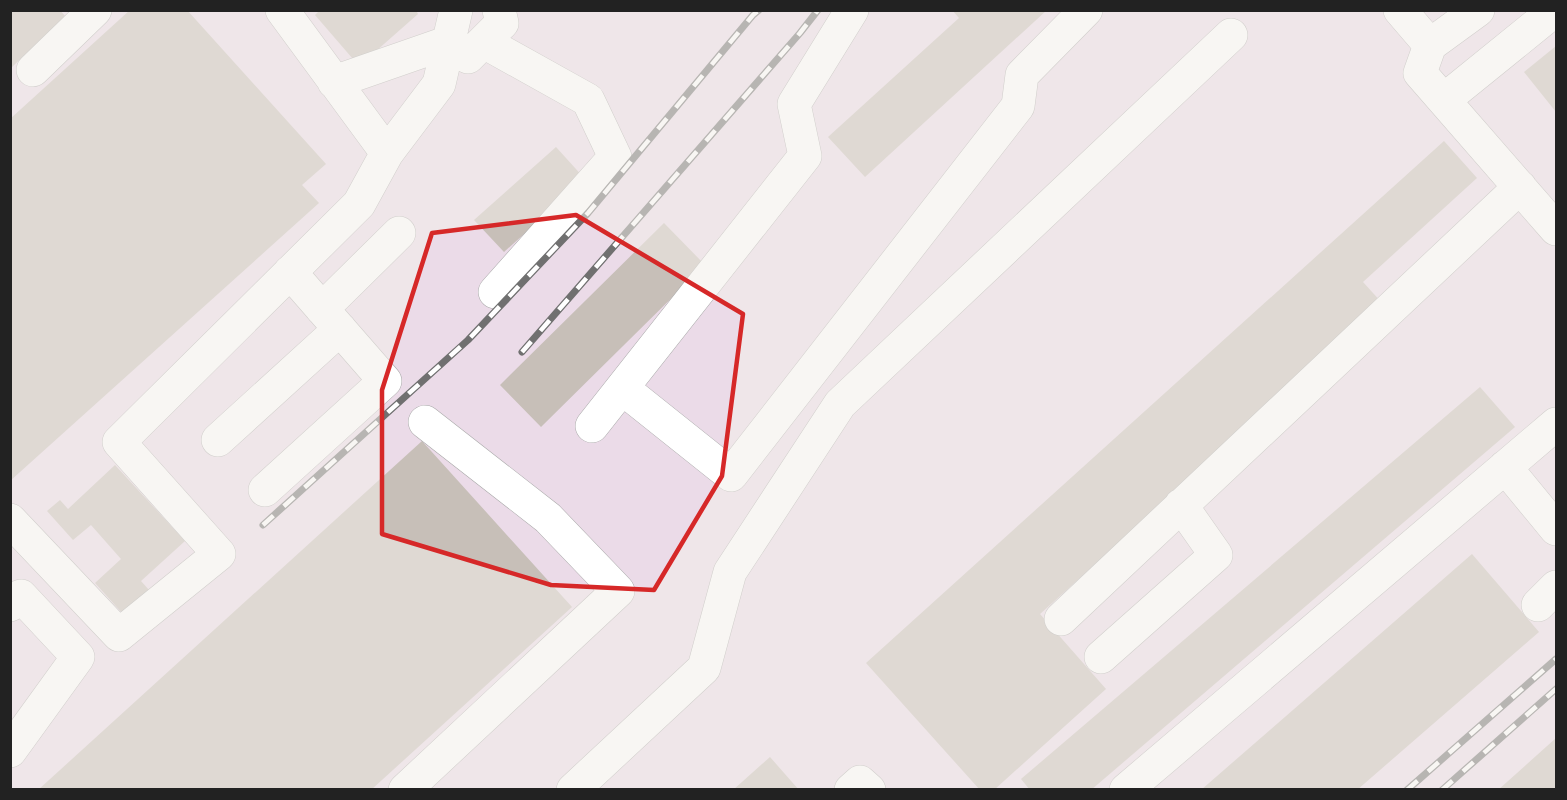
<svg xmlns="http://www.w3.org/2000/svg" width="1567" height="800" viewBox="0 0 1567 800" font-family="Roboto,sans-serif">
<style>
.industrial{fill:#ebdbe8}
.building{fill:#c7bfb8}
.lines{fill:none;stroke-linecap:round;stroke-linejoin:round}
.minor-casing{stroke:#a9a9a9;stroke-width:34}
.minor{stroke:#fff;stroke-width:33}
.rail-casing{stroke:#707070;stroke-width:7}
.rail{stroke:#fff;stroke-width:4.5;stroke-dasharray:14;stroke-linecap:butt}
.marked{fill:none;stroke:#d62828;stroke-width:4.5;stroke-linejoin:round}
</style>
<rect width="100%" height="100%" fill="#f2efe9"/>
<path class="industrial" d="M10 11H1556V789H11Z"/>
<path class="building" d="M10 10H60L65 16 10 69Z
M130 10H187L326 164 302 185 319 203 10 481V119Z
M320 10H416L418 14 359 66 315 15Z
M952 10H1047L865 177 828 137 959 18Z
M1556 46V112L1524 72Z
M1444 141 1477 178 1363 282 1383 304 1040 614 1106 689 994 790H980L866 663Z
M556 147 585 179 504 252 474 220Z
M664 223 705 265 541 427 500 385Z
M1480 387 1515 427 1091 790H1030L1021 779Z
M422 441 572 607 371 790H38Z
M115 465 185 541 141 581 149 590 123 614 95 583 121 559 91 525 73 540 47 511 60 500 68 509Z
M1472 554 1539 632 1357 790H1201Z
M1556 738V790H1498Z
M770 757 799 790H733Z"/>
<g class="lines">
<defs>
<path id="minor" d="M282 10 387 153
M1400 10 1430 45 1420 73 1556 229
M484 42 588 100 615 157 495 292
M1430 45 1478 10
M468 57 502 23 499 10
M33 70 95 10
M334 82 449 42
M1444 100 1555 10
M322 309 399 233
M622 388 731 475 1018 106 1022 75 1086 10
M592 426 805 156 794 104 852 10
M218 440 340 329
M1505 467 1556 529
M265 490 385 381 290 272
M10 520 119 635 219 554 119 442 359 204 387 153 439 84 456 10
M10 605 21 596 78 657 10 751
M1538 605 1556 587
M1061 619 1520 187
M1101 657 1216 555 1181 505
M405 790 618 591 548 518 425 422
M573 790 704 668 730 572 840 404 1231 35
M851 790 860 782 869 790
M1126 790 1556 424"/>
</defs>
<use href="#minor" class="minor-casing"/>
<use href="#minor" class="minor"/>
<defs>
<path id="rail" d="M522 352 800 33 818 10
M263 525 468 340 588 213 753 15 759 10
M1407 790 1556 659
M1442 790 1556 689"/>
</defs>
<use href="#rail" class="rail-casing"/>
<use href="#rail" class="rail"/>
</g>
<path d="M0 0H1567V800H0ZM576 215 743 314 722 476 654 590 551 585 382 534V390L432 233Z" fill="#f2efe9" fill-opacity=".55" fill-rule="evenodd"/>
<path class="marked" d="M576 215 743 314 722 476 654 590 551 585 382 534V390L432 233Z"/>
<rect width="1567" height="800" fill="none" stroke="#222222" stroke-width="24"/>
</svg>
